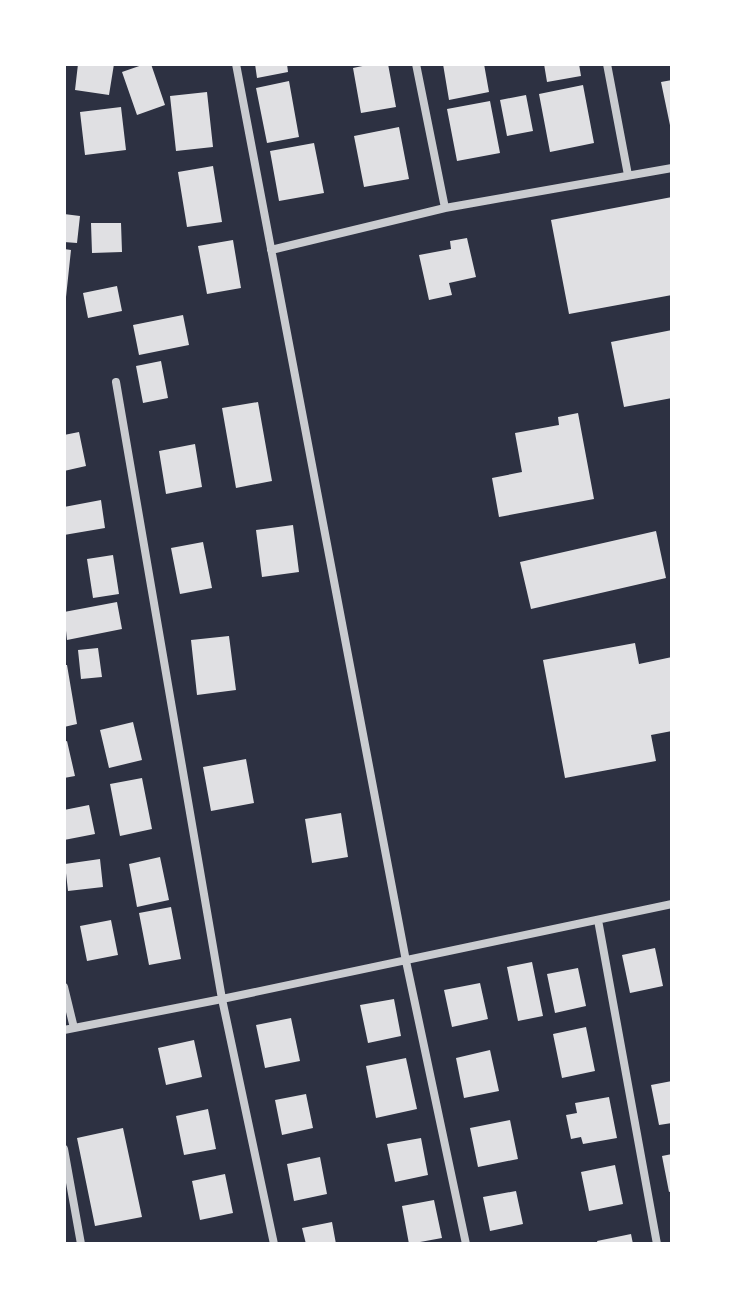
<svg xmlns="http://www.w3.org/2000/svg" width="736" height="1308" viewBox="0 0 736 1308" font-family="'PT Sans Narrow',sans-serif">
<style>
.building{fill:#e0e0e3}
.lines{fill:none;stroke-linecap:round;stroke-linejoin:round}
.minor{stroke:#caccd0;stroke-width:8}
</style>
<rect width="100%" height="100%" fill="#2d3142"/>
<path class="building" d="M78 64H114L109 95 75 90Z
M145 64H151L165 105 137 115 122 72Z
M255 64H287L288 72 257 78Z
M372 64H388L396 107 361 113 353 68Z
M443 64H484L489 92 449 100Z
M544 64H579L581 76 547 82Z
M672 80V130H671L661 82Z
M289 81 299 137 267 143 256 88Z
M583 85 594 143 550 152 539 94Z
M207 92 213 147 176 151 170 96Z
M526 95 533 131 507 136 500 100Z
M490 101 500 153 457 161 447 109Z
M121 107 126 150 85 155 80 112Z
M399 127 409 179 364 187 354 136Z
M314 143 324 193 279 201 270 151Z
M213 166 222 222 187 227 178 172Z
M672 197V295L569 314 551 220Z
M64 214 80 216 77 243 64 242Z
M91 223H121L122 252 92 253Z
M467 238 476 277 449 283 452 295 429 300 419 255 451 249 450 241Z
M233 240 241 288 207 294 198 246Z
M64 249 71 250 66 297H64Z
M117 286 122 311 88 318 83 293Z
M183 315 189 345 139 355 133 325Z
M672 330V398L624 407 611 342Z
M161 361 168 398 143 403 136 366Z
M258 402 272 481 236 488 222 408Z
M578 413 594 499 499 517 492 478 522 472 515 433 559 425 558 417Z
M79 432 86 466 64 471V435Z
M195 444 202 487 166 494 159 451Z
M101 500 105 528 64 535V507Z
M293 525 299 572 262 577 256 530Z
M656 531 666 578 531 609 520 562Z
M203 542 212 588 180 594 171 548Z
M113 555 119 594 93 598 87 559Z
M117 602 122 629 67 640 64 612Z
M229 636 236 690 197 695 191 640Z
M635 643 639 664 672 657V731L651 735 656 761 565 778 543 660Z
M98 648 102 677 81 679 78 650Z
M64 665H67L77 724 64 727Z
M133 722 142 760 109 768 100 730Z
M67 741 75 776 64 778V742Z
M246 759 254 803 211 811 203 767Z
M142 778 152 829 120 836 110 784Z
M89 805 95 834 64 840V810Z
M341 813 348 857 312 863 305 819Z
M160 857 169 900 137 907 129 864Z
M100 859 103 887 68 891 65 864Z
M171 907 181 959 149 965 139 913Z
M111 920 118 955 87 961 80 926Z
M655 948 663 986 630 993 622 955Z
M532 962 543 1016 518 1021 507 967Z
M578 968 586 1006 555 1013 547 974Z
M480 983 488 1019 452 1027 444 990Z
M394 999 401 1036 368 1043 360 1005Z
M291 1018 300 1061 265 1068 256 1025Z
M586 1027 595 1071 562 1078 553 1034Z
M194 1040 202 1077 166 1085 158 1048Z
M490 1050 499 1091 464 1098 456 1058Z
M406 1058 417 1109 376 1118 366 1066Z
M672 1081V1123L659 1125 651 1085Z
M306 1094 313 1128 282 1135 275 1100Z
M609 1097 617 1138 583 1144 581 1137 571 1139 566 1115 577 1113 575 1103Z
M208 1109 216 1149 184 1155 176 1116Z
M510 1120 518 1159 478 1167 470 1128Z
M123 1128 142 1217 95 1226 77 1138Z
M421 1138 428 1175 395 1182 387 1144Z
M672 1154V1191L669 1192 662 1156Z
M320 1157 327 1194 294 1201 287 1164Z
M615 1165 623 1204 589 1211 581 1172Z
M225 1174 233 1213 200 1220 192 1181Z
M516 1191 523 1224 490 1231 483 1197Z
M434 1200 442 1238 409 1244 402 1206Z
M332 1222 336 1244H306L302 1228Z
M631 1234 633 1244H598L597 1241Z"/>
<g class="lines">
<path class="minor" d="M236 64 406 961 466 1244
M416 64 445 208
M607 64 628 175
M271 250 445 208 672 168
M116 382 222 999 274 1244
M598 920 657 1244
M64 987 74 1028
M64 1030 222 999 672 904
M64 1149 81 1244"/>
</g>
<rect width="736" height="1308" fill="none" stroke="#ffffff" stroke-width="132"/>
</svg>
